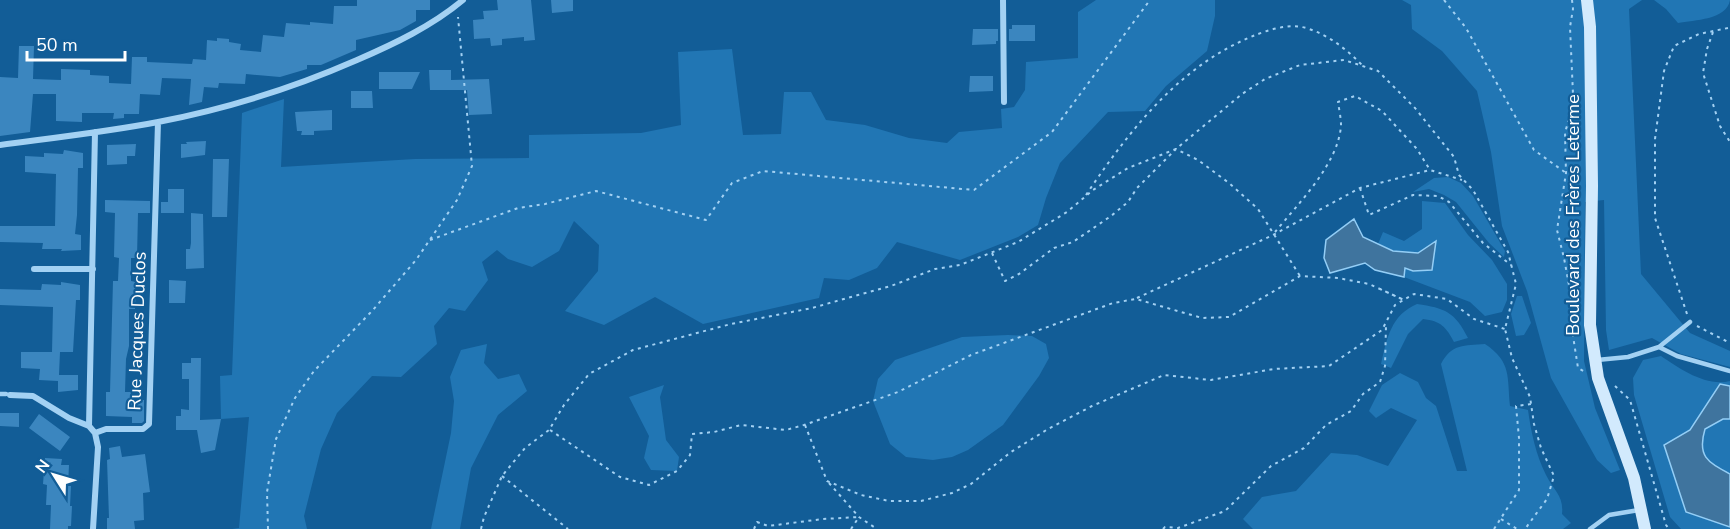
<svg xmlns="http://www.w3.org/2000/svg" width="1730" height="529" viewBox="0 0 1730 529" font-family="'Nunito Sans',sans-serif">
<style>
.green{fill:#2176b4}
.water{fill:#3f749e;stroke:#94cef6;stroke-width:1.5}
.building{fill:#3b86bf}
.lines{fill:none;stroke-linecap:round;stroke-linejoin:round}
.path{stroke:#a3d1f3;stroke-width:2;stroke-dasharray:3 4.5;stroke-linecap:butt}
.lane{stroke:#a3d1f3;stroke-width:4.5}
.street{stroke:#a3d1f3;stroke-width:6}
.secondary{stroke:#d2eafd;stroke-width:12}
.labels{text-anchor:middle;stroke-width:4.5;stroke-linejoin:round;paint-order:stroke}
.street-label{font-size:18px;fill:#fff;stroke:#125d97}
</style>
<rect width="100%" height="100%" fill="#125d97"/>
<path class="green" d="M1096 0H1215V16L1207 51 1166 86 1145 111 1108 112 1060 163 1046 198 1038 225 1018 237 960 260 897 242 877 268 849 280 824 278 819 298 703 324 655 297 604 325 565 311 598 271 599 245 574 221 559 251 532 267 508 259 497 250 482 262 488 280 465 311 449 308 434 326 437 344 401 377 372 376 337 413 321 449 304 516 307 529H232L239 528 249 417 221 419 220 376 232 375 242 113 284 99 281 167 415 159 529 158V135L641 133 681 125 678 52 732 49 743 135 781 134 784 92H811L826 120 865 125 909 138 947 143 959 132 1002 128 1001 109 1014 107 1025 90 1026 62 1078 58V12Z
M1402 0H1642L1629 9 1641 274 1690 333 1730 351V367L1681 354 1652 338 1609 350 1606 330 1604 200 1585 202 1584 361 1595 408 1620 470 1611 473 1597 460 1551 378 1527 291 1502 226 1491 152 1477 91 1442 51 1412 29 1411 5Z
M1654 0H1730C1727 20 1694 20 1678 23L1666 9Z
M1448 177 1461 183 1473 196 1505 251 1504 257 1489 243 1456 202 1444 195 1429 189 1413 192 1434 178Z
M1422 201 1445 203 1468 235 1492 260 1507 284V300L1502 312 1485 316 1470 302 1404 277V268L1418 253 1393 251 1378 244 1383 232 1404 241 1422 229Z
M1517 296H1522L1531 323 1524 335 1516 336 1511 314Z
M1417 304C1445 308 1455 312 1468 338L1454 342C1446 327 1441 321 1423 319L1408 334 1391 368 1381 364C1387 338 1391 315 1417 304Z
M1008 335 1032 336 1046 344 1049 358 1039 376 1003 425 968 450 952 457 933 460 906 457 890 444 873 401 878 379 895 360 962 337Z
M487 344 484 363 498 379 519 374 527 391 498 415 471 468 460 529H431L451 433 454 401 450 377 461 350Z
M1485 344C1512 362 1507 377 1510 406L1528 410C1531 432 1536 455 1546 475 1554 491 1564 496 1562 514L1571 523 1563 529H1253L1243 519 1262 497 1296 491 1331 453 1357 455 1388 466 1417 420 1391 408 1376 418 1369 411 1382 385 1400 373 1418 382 1426 398 1436 406 1457 471H1467L1441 364C1452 343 1464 346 1485 344Z
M1661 356C1680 369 1706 387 1730 381V529H1681L1670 517 1634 395 1633 378 1643 360Z
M664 385 660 397 666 440 679 457 677 471 651 470 644 458 649 436 629 397Z"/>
<path class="water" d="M1354 219 1363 237 1393 251 1418 253 1436 241 1432 270 1413 271 1405 268 1404 277 1375 270 1365 263 1330 273 1324 258 1326 240Z
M1720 384 1730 386V419H1723L1705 429C1697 456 1707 462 1730 474V527L1686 512 1664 445 1690 430Z"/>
<path class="building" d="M357 0H430V10H416V21L400 30 356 40V50L321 65H307V69L280 77 246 74 245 84 219 83 218 88 204 87 202 102 189 105 191 79 162 78 160 95 140 94 139 114H124V118L113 119 114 113H82V122L56 121V94H33L30 132 0 136V77L18 78 19 46H34L33 79 61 80V69L90 70V75L109 76V83L131 84 132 57H147V62L192 64 193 59 206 60 207 40 217 41V38L229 39V42L241 44 240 50 261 52 263 35 284 37 286 23 310 25V22L333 24 334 6H357Z
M497 0H531L535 40 524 41V37L502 39V45L491 46 490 38 474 39 473 20 484 19 483 11 498 10Z
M551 0H573V11L552 13Z
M1012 25H1035V41H1009V29H1012Z
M973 29H998V41H996V44L972 45Z
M429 70H451V80L489 79 492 114 469 115 467 90H430Z
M379 72H420L412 89H379Z
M970 76H993V91L969 92Z
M351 91H372L373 108H351Z
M332 110V130L314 131V135H301L302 131H297L295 112Z
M206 141 205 155 181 158V144H187L186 142Z
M136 144 135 156H127V164L107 165V145Z
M64 150 83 153V168H78L77 215 75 234 81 235V250L61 251 62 249H42L43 243 0 242V226H55L56 174 25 172V156L44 157V153L63 154Z
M213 159H229L227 217H212Z
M168 189H184V213H161V202H168Z
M105 200 150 201V213H138L137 258H131V281L136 282 135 309H129V346L126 359 125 392H131L130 400H144V421L142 423H132V417L106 416V392H110L113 281H118L119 258 114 257 115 213 105 212Z
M191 213 203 214 204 268 186 269V249H190L191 243Z
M169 280 186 281 185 303H169Z
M61 282 80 285V300H76L73 352H52L53 307 0 305V289L41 290 42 284 61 285Z
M21 352H60L59 375H78V390L58 392V381L39 380 40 369 21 368Z
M191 358H201L200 420 221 419 215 450 201 453 197 430H176V416H181V409L189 410V379H182V363H191Z
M0 413H19V427L0 426Z
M39 414 70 437 60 451 29 428Z
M120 446 122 457 145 454 150 492 143 493 144 520 134 521 135 529H107V518H109L107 460 110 459 109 448Z
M45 458 62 459 61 465H69L68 486H71L70 506H72L71 526H68V529H50L51 505H46L47 485 43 484Z"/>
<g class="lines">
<path class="path" d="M1444 0 1466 28 1534 150 1566 173
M1572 0 1573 9 1570 27 1573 94 1570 117 1565 132 1566 173 1557 230 1564 258 1571 296V323L1578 368 1585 372
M1713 32 1707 49 1703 73 1720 126 1730 142
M1360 188 1369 215 1413 195 1438 196 1449 202 1483 243 1511 265
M1086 195C1129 131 1179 66 1253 36 1268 30 1289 23 1306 28 1329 35 1346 49 1362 65
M1275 232C1298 204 1339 163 1341 125 1341 118 1339 109 1338 102L1355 96 1382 111 1417 149 1430 170
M430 240 518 208 545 204 596 191 706 220 732 183 763 171 974 190 1052 132 1150 0
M992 253 1005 281 1019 274 1054 248 1073 242 1111 216 1128 202 1137 188 1176 149 1198 160 1229 183 1258 209 1300 276
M1137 298 1273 235 1360 188 1430 170 1462 180
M1687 314 1655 218V139L1664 71 1674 46 1699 34 1728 28 1730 25
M1697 326 1730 343
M1615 386 1630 400 1666 525 1669 529
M805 425 827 481 861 495 889 501H921L952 493 971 484 1011 452 1048 429 1092 406 1164 375 1211 380 1274 369 1329 366 1382 330 1395 305 1414 294 1447 299 1474 319 1505 329
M550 430 620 477 649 485 677 471 690 455 692 434 714 432 741 425 786 430 804 425 898 392 971 355 1113 303 1136 299 1202 318 1229 317 1300 276 1338 278 1369 284 1404 300 1380 289
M502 476 568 529
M829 483 859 517 877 529
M1501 519 1517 529
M268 529 267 492 276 439 295 398 314 371 372 311 416 260 457 200 472 166 458 17
M481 529 484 517 502 476 525 448 549 430 564 405 589 374 633 350 731 324 812 308 858 295 891 286 935 269 960 265 1018 242 1067 212 1093 190 1128 168 1176 149 1242 94 1265 79 1300 65 1344 60 1378 71 1415 108 1454 157 1459 175 1473 190 1508 252 1516 284 1505 329 1512 358 1530 397 1534 424 1541 448 1554 476 1547 499 1525 529
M754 529 757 522 768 526 823 519 859 517
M851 529 859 517
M1163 529 1165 527 1178 528 1225 511 1271 466 1304 448 1326 425 1351 411 1363 394 1380 382 1385 366 1386 325
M1494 529 1519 490V438L1516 406 1531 404"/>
<path class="lane" d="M1659 347 1677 356 1730 371
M1597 360 1628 357 1659 347 1690 322
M0 394H6
M1590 529 1609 515 1639 510"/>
<path class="street" d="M1003 0 1004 102
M0 145C52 138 106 132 158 122 226 109 293 88 357 60 394 44 432 26 463 0
M34 269H93
M10 395 33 396 69 418 89 426
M95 433 89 426 95 132
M93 529 98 447 95 433 106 429H143L149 424 158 122"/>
<path class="secondary" d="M1587 0 1590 27 1592 186 1590 325 1598 378 1634 478 1645 529"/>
</g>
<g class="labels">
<g class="street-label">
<text transform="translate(1573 215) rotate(-90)" y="6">Boulevard des Frères Leterme</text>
<text transform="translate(137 331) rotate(-88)" y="6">Rue Jacques Duclos</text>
</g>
</g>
<g transform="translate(54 475) rotate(307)" stroke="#125d97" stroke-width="4.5" paint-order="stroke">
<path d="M0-4.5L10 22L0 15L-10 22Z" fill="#ffffff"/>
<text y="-9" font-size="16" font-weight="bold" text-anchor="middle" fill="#ffffff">N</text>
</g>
<path d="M27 51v9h98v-9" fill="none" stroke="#ffffff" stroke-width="3"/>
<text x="36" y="51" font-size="18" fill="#ffffff" stroke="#125d97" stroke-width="4.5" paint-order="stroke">50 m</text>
</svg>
